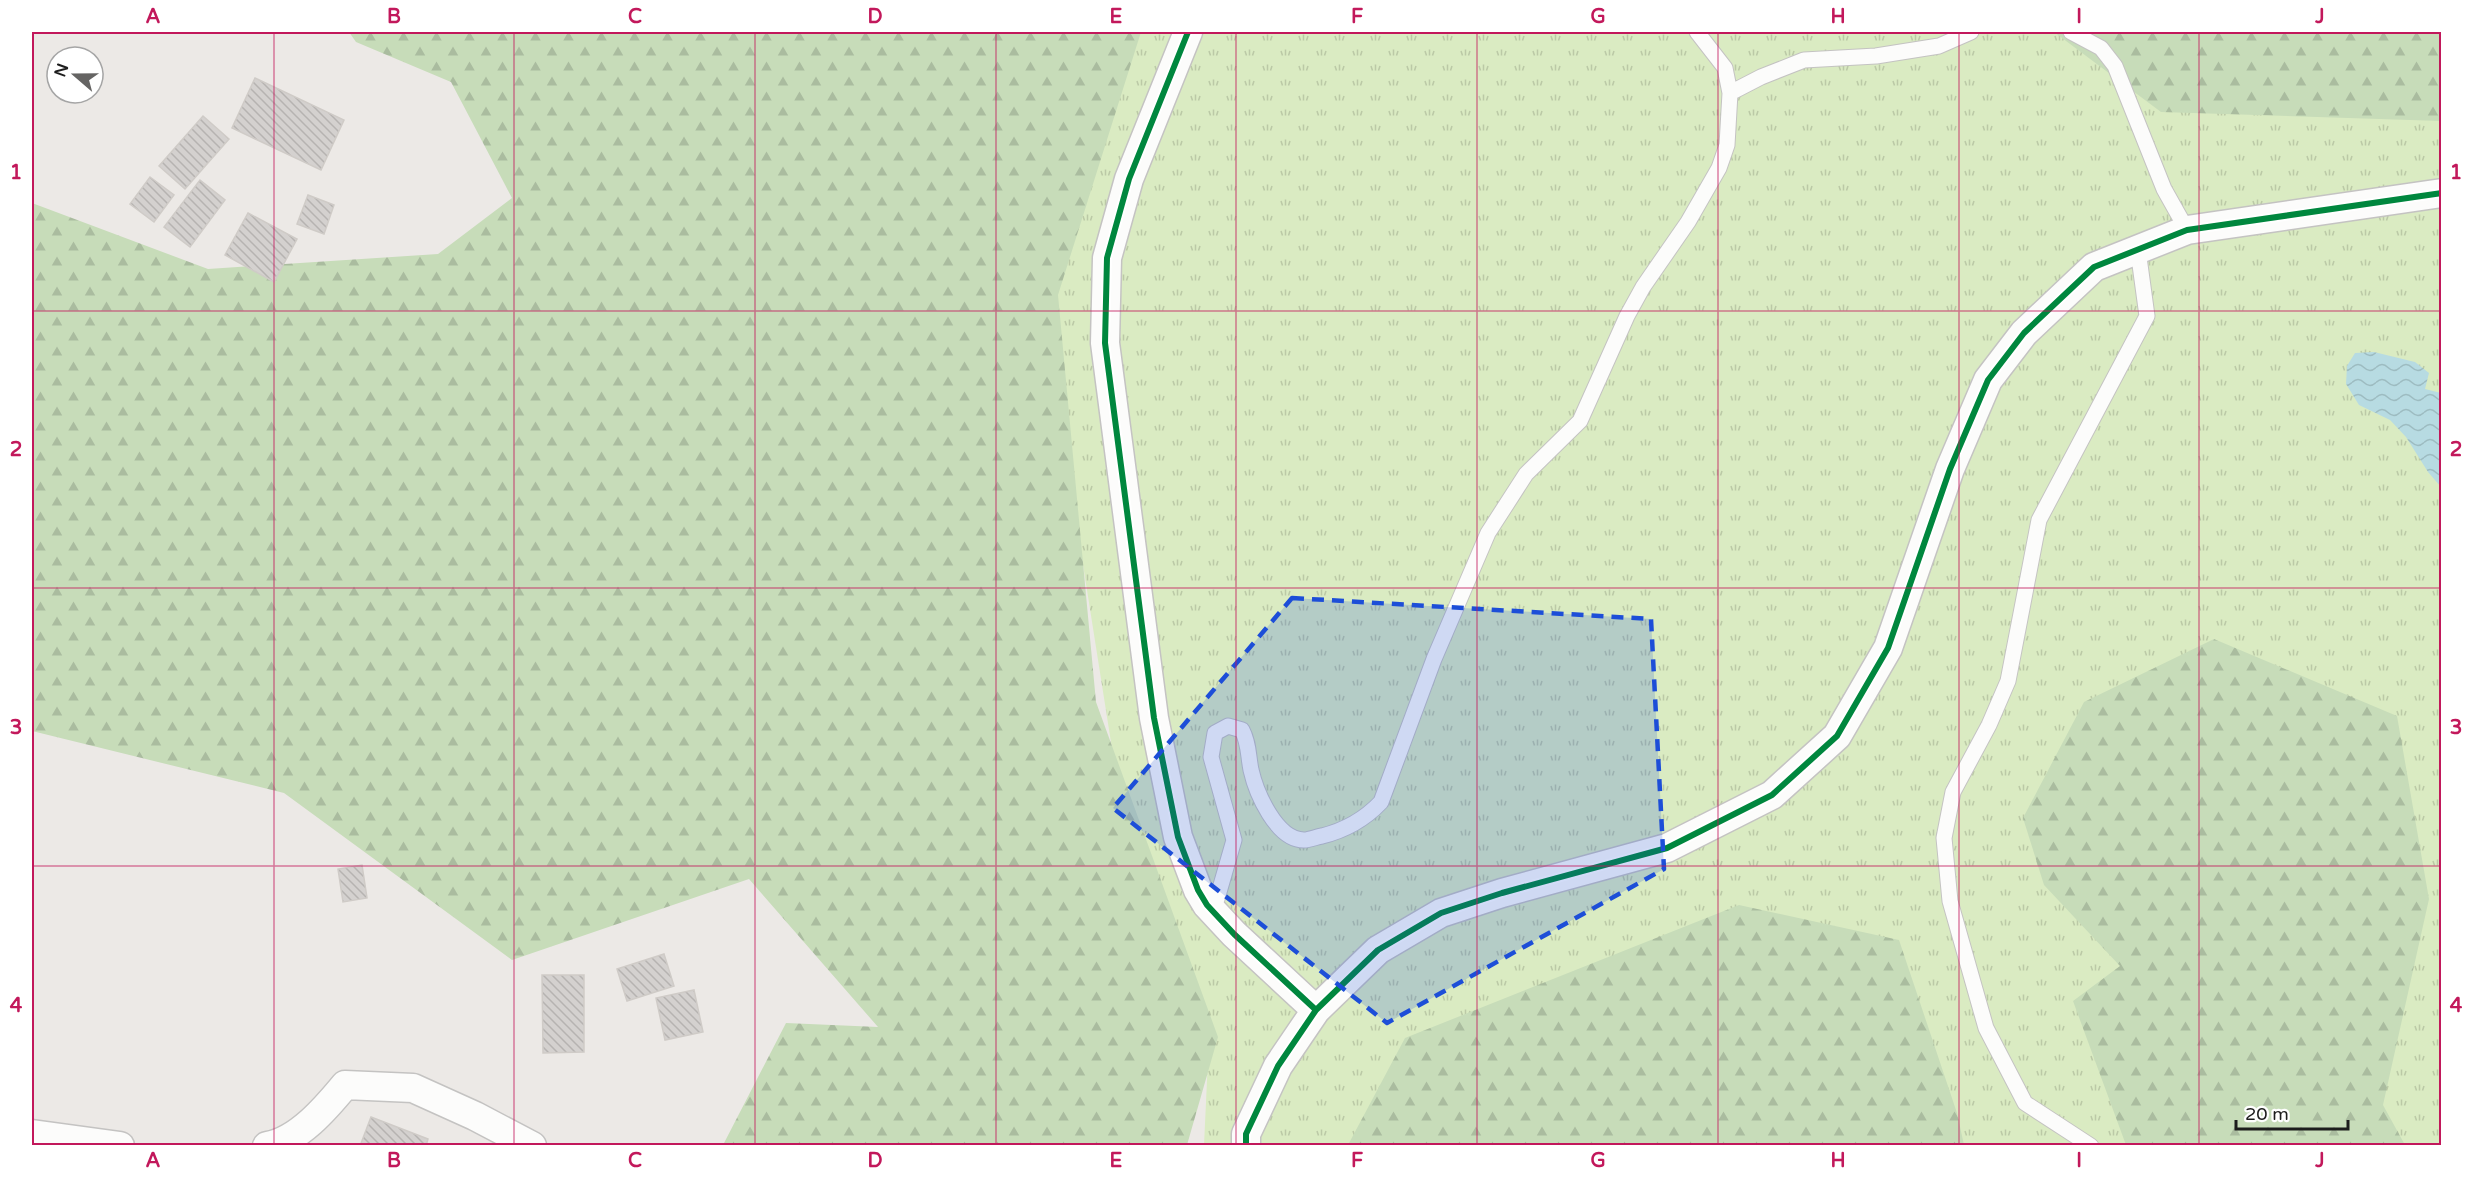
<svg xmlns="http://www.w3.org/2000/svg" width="2473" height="1177" viewBox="0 0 2473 1177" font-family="'Varela Round',sans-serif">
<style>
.grass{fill:url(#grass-tufts)}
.forest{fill:url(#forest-firs)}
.water{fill:url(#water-waves)}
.building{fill:url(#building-back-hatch);stroke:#cfcbc7;stroke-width:1.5}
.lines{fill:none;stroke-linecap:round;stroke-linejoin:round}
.service-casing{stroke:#c4c3c2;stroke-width:17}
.minor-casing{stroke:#c4c3c2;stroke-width:31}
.service{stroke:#fcfcfb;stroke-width:15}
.minor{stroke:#fcfcfb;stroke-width:28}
.cycleway-casing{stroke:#fff;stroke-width:10}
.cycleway{stroke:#00873e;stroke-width:6}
.marked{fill:#1d4ed8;fill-opacity:0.2;stroke:#1d4ed8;stroke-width:4.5;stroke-dasharray:12 8;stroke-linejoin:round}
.grid{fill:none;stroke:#c2185b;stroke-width:1.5;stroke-opacity:0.55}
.neatline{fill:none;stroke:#c2185b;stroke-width:2}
.grid-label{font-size:20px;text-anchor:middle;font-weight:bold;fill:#c2185b}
</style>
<defs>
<pattern id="grass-tufts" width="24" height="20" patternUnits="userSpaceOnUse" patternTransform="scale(1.5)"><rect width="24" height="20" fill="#daebc2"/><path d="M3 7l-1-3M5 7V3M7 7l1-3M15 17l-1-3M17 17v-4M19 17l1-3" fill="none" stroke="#bbc9a6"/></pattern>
<pattern id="forest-firs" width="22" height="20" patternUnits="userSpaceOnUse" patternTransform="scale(1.5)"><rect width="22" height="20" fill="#c7dcb9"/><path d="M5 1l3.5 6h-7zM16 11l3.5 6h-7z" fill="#aabc9f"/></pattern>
<pattern id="water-waves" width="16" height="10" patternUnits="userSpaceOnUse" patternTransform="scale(1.5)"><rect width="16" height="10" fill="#b7dbe2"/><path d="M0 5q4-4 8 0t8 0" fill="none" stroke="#9dbcc1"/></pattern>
<pattern id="building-back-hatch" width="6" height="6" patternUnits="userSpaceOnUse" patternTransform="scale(1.5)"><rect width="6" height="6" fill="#d4d1cf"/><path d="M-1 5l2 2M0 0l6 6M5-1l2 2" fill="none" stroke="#b6b3b1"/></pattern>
</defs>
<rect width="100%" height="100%" fill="#ece9e6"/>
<path class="grass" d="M1074 32H2441V1145H1204L1210 1016 1139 920 1023 184Z"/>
<path class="forest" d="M349 32H1141L1058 295 1096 702 1218 1037 1187 1145H723L786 1023 878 1027 749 879 512 960 284 793 32 731V203L208 269 438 254 512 198 451 82 356 42Z
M2054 32H2441V121L2161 112Z
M2214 639 2397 716 2429 899 2383 1105 2405 1145H2126L2073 1001 2120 966 2044 885 2023 818 2084 702Z
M1739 905 1899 940 1957 1113 1964 1145H1348L1405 1038Z"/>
<path class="water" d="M2374 352 2415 362 2429 373 2425 389 2441 393V487L2428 472 2406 437 2390 420 2359 405 2346 384 2347 366 2355 353Z"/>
<path class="building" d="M255 78 344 120 321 170 232 128Z
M203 116 229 139 185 189 159 166Z
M150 177 174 195 154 222 130 204Z
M200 180 225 200 190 247 164 227Z
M308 195 334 205 324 234 297 224Z
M248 213 297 239 274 282 225 255Z
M362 865 367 898 343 902 338 869Z
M664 954 674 986 627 1001 617 969Z
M542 975H584V1052L543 1053Z
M694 990 703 1032 665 1040 656 998Z
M371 1117 428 1139 426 1146H360Z"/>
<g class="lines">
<defs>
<path id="service" d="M2071 32 2101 48 2115 66 2164 189 2187 230
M1730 93 1761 77 1804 60 1876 56 1939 46 1971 32
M1207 905 1217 899 1234 840 1211 757 1215 733 1228 726 1242 730C1249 743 1248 755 1251 770 1256 792 1276 840 1304 840 1309 840 1316 837 1322 836 1346 830 1364 820 1381 802L1434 659 1488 533 1526 474 1580 421 1627 316 1643 287 1688 222 1719 168 1727 145 1730 93 1725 68 1697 32
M2091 1146 2025 1103 1986 1028 1950 901 1944 838 1953 792 1989 725 2008 681 2039 520 2147 316 2138 250"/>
<path id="minor" d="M1188 32 1129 179 1107 258 1105 343 1154 718 1178 837 1198 890 1207 905 1234 934 1316 1010
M32 1134 120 1146
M267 1146C298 1141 326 1108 345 1085L413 1088 475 1116 532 1146
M1246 1146V1134L1278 1066 1316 1010 1378 950 1441 913 1502 893 1667 848 1772 795 1837 736 1888 648 1950 469 1988 380 2024 333 2094 267 2187 230 2442 193"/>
</defs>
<use href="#service" class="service-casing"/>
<use href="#minor" class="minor-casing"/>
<use href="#service" class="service"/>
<use href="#minor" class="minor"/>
<defs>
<path id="cycleway" d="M1188 32 1129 179 1107 258 1105 343 1154 718 1178 837 1198 890 1207 905 1234 934 1316 1010
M1246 1146V1134L1278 1066 1316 1010 1378 950 1441 913 1502 893 1667 848 1772 795 1837 736 1888 648 1950 469 1988 380 2024 333 2094 267 2187 230 2442 193"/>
</defs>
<use href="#cycleway" class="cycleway-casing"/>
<use href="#cycleway" class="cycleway"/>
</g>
<path class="marked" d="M1292 598 1651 619 1664 869 1387 1023 1113 808Z"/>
<path class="grid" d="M274 32V1146M514 32V1146M755 32V1146M996 32V1146M1236 32V1146M1477 32V1146M1718 32V1146M1959 32V1146M2199 32V1146M32 311H2442M32 588H2442M32 866H2442"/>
<rect width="2473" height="1177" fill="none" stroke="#ffffff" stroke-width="66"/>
<g transform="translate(75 75) rotate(290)"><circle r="28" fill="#ffffff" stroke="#a5a5a5" stroke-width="1.5"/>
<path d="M0-4.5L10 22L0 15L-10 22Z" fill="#656463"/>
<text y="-9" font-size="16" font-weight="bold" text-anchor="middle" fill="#1d1d1d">N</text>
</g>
<path d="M2236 1120v9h112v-9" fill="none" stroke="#1d1d1d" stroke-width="3"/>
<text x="2245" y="1120" font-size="18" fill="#1d1d1d" stroke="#ffffff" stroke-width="4.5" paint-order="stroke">20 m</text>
<rect x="33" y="33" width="2407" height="1111" class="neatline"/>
<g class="grid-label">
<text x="153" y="23">A</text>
<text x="394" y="23">B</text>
<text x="635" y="23">C</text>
<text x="875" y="23">D</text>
<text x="1116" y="23">E</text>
<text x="1357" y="23">F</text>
<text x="1598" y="23">G</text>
<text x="1838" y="23">H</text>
<text x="2079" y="23">I</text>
<text x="2320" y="23">J</text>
<text x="16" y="179">1</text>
<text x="2456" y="179">1</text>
<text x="16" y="456">2</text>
<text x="2456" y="456">2</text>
<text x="16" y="734">3</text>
<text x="2456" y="734">3</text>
<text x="16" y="1012">4</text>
<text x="2456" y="1012">4</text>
<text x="153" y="1167">A</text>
<text x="394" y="1167">B</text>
<text x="635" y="1167">C</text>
<text x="875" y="1167">D</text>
<text x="1116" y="1167">E</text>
<text x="1357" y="1167">F</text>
<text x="1598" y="1167">G</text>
<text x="1838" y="1167">H</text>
<text x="2079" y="1167">I</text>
<text x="2320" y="1167">J</text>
</g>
</svg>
